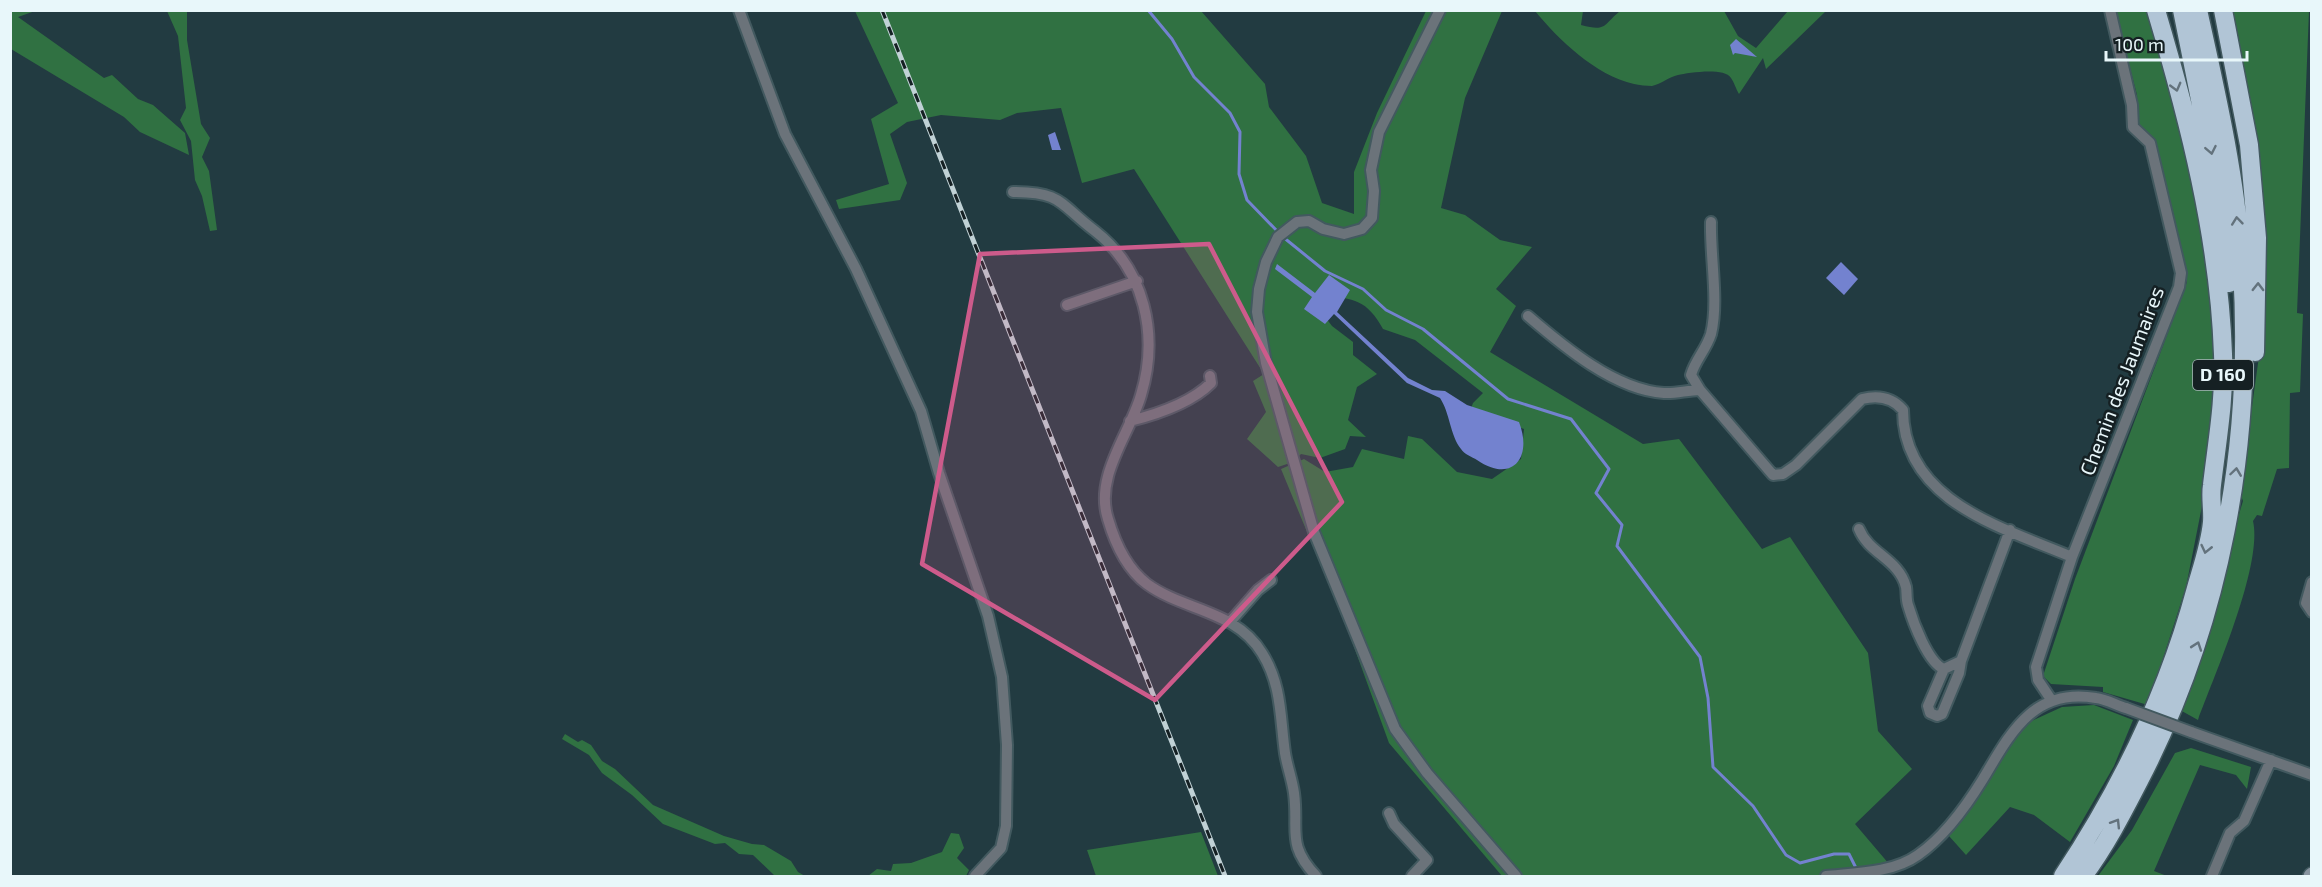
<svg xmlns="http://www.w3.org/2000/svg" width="2322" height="887" viewBox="0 0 2322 887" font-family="'Exo 2',sans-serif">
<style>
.green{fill:#307142}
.water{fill:#7382cf}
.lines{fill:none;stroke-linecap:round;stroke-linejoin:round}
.stream{stroke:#7382cf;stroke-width:3}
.street-casing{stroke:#42595f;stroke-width:14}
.secondary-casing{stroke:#42595f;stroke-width:18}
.highway-casing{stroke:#42595f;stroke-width:21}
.street{stroke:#6b737a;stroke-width:10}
.secondary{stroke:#87949f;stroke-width:15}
.highway{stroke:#b1c5d6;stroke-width:18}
.rail-casing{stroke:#c0d1d5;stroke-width:5}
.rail{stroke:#152023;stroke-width:3;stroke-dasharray:9;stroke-linecap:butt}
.street-bridge-casing{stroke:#42595f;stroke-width:14;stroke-linecap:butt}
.street-bridge{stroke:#6b737a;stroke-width:10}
.oneway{stroke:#63727c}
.marked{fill:#cd5b8b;fill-opacity:0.2;stroke:#cd5b8b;stroke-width:4.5;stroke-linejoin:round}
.labels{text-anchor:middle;stroke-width:5;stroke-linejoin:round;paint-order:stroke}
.shield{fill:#152023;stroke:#a9b6ba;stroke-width:1.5}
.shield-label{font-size:18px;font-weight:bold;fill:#e8f7fa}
.street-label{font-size:20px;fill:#e8f7fa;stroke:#152023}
</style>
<rect width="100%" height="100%" fill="#223b41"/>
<path class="green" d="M11 10 35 11 18 17 104 78 112 75 138 99 153 105 185 133 189 155 140 132 124 117 11 49Z
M167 11H187V40L201 124 210 138 202 157 209 171 217 230 210 231 202 196 195 180 191 141 180 120 186 108 178 36Z
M855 11H1201L1265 84 1269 107 1306 156 1322 203 1354 214V172L1377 113 1426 11H1502L1465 98 1441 208 1465 215 1500 240 1532 247 1496 289 1516 306 1490 352 1643 444 1679 439 1762 549 1790 537 1868 653 1878 731 1912 769 1855 824 1895 871 1836 876H1502L1389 743 1350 636 1281 469 1304 459 1325 472 1353 467 1362 449 1404 459 1408 436 1422 439 1457 472 1492 479 1521 459 1524 429 1487 416 1469 414 1473 403 1483 393 1415 340 1383 329C1367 300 1354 298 1323 296L1316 305 1332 326 1353 342V355L1377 374 1357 387 1348 420 1366 437 1350 436 1345 449 1320 458 1301 454 1293 462 1278 467 1247 439 1266 412 1253 381 1264 374 1134 169 1082 183 1061 108 1017 113 1000 120 941 115 907 122 890 134 907 183 900 200 839 209 836 200 889 184 871 119 898 103Z
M1535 11H1583L1581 25C1607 32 1603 25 1620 11H1724L1738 36 1756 48 1788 11H1826L1766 69 1763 58 1739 94C1736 89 1734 82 1731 78 1724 67 1688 73 1678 75 1669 77 1661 84 1652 86 1647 86 1639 85 1634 84 1595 75 1559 40 1535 11Z
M2115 11H2148L2188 156 2209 256 2216 342 2214 427 2202 506 2186 587 2148 705 2103 692V687L2051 684 2043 676 2075 579 2187 282 2168 200 2138 124 2137 95Z
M2231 11H2309L2297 313 2303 314 2300 392 2290 393 2289 468 2277 469 2262 516 2257 515 2253 521C2263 565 2215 674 2198 720L2180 710 2243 501 2240 493 2260 349Z
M2094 705 2133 720 2114 766 2070 842 2034 815 2010 807 1966 855 1949 836 1983 791 2014 738 2027 723 2062 707Z
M565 734 578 742 582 740 591 745 602 761 615 769 653 805 724 836 752 844 764 845 791 861 798 872 805 876 774 875 753 855 739 854 725 843 715 844 663 824 632 795 602 773 589 755 562 739Z
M2191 748 2251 767 2247 789 2236 775 2200 765 2154 871 2167 876H2098L2132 830 2175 753Z
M1201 832 1218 876H1096L1087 850Z
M951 833 959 834 964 848 957 858 969 870 966 876H868L877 869 891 871 893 864 911 863 942 852Z"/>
<path class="water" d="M1736 39 1757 57 1735 53 1733 55 1730 45Z
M1055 132 1061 150H1052L1048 135Z
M1841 262 1858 279 1844 295 1826 278Z
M1277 264 1315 293 1329 275 1350 290 1337 312 1408 378 1432 390 1445 391 1467 405 1519 422C1533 458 1512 484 1477 460 1472 457 1464 454 1461 449 1450 435 1450 413 1440 398L1407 383 1334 314 1325 324 1304 309 1312 297 1275 269Z"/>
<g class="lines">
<path class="stream" d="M1148 10 1172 39 1194 77 1230 113 1240 132 1239 174 1247 200 1279 233
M1283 237 1325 271 1363 289 1386 310 1423 329 1508 399 1571 419 1609 469 1596 493 1622 525 1617 546 1700 657 1708 698 1713 767 1753 806 1786 855 1800 863 1834 854H1849L1857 870"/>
<defs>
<path id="street" d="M739 10 785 134 856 269 921 411 939 473 988 616 1002 677 1007 745 1006 826 1001 848 975 876
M1440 10 1379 132 1371 170 1374 191 1372 218 1362 229 1344 234 1323 229 1309 221 1297 222 1278 237 1266 262 1259 289 1257 312 1266 363 1314 532 1395 729 1427 773 1516 876
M1013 192C1063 192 1059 204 1095 231 1145 270 1159 335 1141 395 1130 434 1094 476 1108 519 1115 543 1127 569 1147 584 1184 611 1236 610 1262 653 1282 685 1280 717 1285 753 1287 766 1292 779 1294 793 1299 831 1286 844 1316 876
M1711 222C1710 256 1719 302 1711 334 1706 350 1695 360 1691 375L1700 390 1773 475 1783 474 1796 465 1862 399C1878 395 1892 397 1903 410 1903 502 2004 528 2072 557L2036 667 2038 680 2052 701
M1067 305 1137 281
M1528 316C1563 346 1615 390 1664 393 1676 394 1687 390 1700 390
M1130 421C1158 414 1191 403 1211 383L1210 376
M1859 529C1869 554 1899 559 1906 587 1907 593 1906 599 1908 605 1913 622 1928 663 1944 669L1961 661 2010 530
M2072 557 2179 287 2181 273 2150 143 2133 127 2132 105 2110 10
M2312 582 2306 603 2312 612
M1230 622 1258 590 1271 580
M1944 669 1928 706 1930 713 1937 716 1942 714 1959 673 1961 661
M2191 732 2312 775
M1389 813 1394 824 1427 860 1412 876
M1826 876C1856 873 1893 873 1918 855 1944 837 1967 805 1983 779 2010 734 2033 687 2096 698 2106 699 2116 705 2126 708
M2212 876 2230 833 2244 821 2271 760"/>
<path id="secondary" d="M2311 876 2312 875"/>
<path id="highway" d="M2182 10 2221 204 2229 283
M2223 10 2249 145 2257 238 2255 352
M2063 876C2122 787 2168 692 2196 588 2202 567 2210 544 2212 522 2213 510 2210 497 2212 485 2217 442 2225 398 2223 354 2219 238 2189 121 2156 10
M2083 876C2105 847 2123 812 2140 779 2221 622 2253 445 2242 269 2237 183 2217 95 2198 10"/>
</defs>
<use href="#street" class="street-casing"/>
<use href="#secondary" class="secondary-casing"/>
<use href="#highway" class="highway-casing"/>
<use href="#street" class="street"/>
<use href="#secondary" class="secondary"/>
<use href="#highway" class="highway"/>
<defs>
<path id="rail" d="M882 10 1225 876"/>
</defs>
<use href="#rail" class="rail-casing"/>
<use href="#rail" class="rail"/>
<defs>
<path id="street-bridge" d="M2126 708 2191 732"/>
</defs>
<use href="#street-bridge" class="street-bridge-casing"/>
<use href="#street-bridge" class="street-bridge"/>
</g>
<defs><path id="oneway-chevron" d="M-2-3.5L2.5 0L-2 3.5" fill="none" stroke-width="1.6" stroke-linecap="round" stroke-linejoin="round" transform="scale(1.5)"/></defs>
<g class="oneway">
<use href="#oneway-chevron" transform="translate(2176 87) rotate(75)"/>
<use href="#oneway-chevron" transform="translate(2211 150) rotate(79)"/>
<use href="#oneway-chevron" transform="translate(2237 221) rotate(-96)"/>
<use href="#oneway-chevron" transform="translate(2258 287) rotate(-89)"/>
<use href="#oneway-chevron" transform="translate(2236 472) rotate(-82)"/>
<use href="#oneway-chevron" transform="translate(2206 549) rotate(103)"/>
<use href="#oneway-chevron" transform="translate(2197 646) rotate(-71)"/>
<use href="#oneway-chevron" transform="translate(2116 823) rotate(-58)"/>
</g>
<path class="marked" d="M1209 244 1342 502 1155 700 922 564 980 254Z"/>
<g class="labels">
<rect class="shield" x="2193" y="360" width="60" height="30" rx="4.5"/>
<g class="shield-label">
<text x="2223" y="381">D 160</text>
</g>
<g class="street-label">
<text transform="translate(2122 381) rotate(-69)" y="7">Chemin des Jaumaires</text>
</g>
</g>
<rect width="2322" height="887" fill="none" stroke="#e8f7fa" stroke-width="24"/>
<path d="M2106 51v9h141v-9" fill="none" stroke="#e8f7fa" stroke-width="3"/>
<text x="2115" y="51" font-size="18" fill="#e8f7fa" stroke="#152023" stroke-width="4.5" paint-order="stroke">100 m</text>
</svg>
